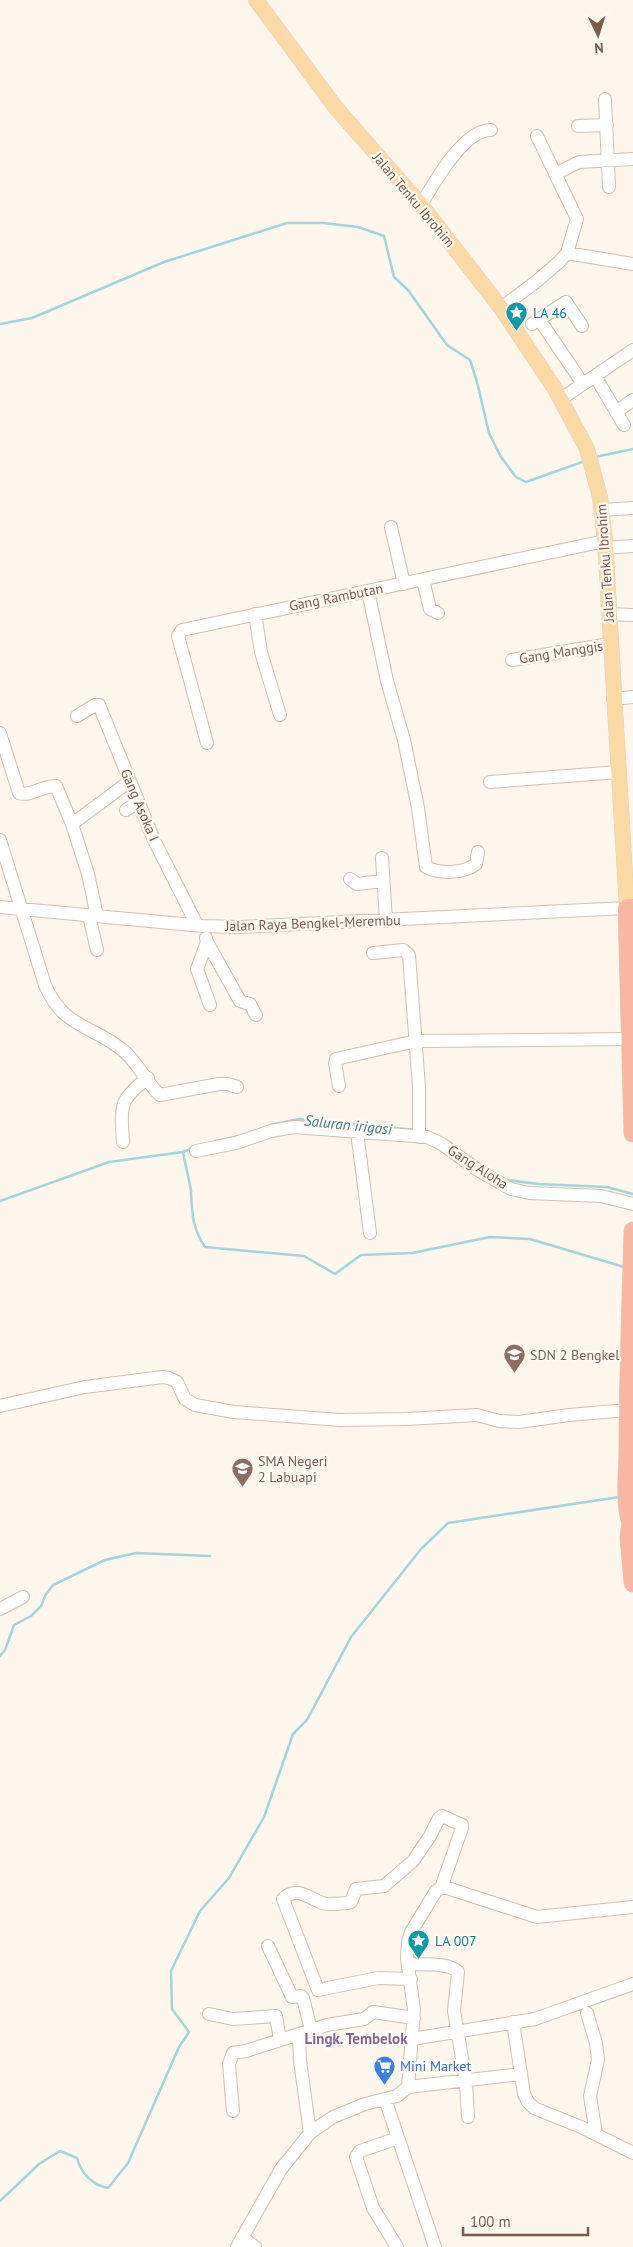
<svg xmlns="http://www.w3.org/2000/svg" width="633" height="2247" viewBox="0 0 633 2247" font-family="'PT Sans',sans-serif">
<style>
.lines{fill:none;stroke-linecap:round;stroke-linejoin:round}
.stream{stroke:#a5d3da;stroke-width:2.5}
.minor-casing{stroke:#d1beb0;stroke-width:14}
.major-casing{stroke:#dad1cd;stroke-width:16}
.highway-casing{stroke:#dad1cd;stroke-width:19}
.minor{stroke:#fff;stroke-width:12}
.major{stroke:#fbd9a5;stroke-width:15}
.highway{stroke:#f7b7a3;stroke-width:18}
.labels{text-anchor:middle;stroke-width:4.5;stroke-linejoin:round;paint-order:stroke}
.street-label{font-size:14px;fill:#7a5c4d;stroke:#fffaf3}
.culture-label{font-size:14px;fill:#0d838f;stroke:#fffaf3;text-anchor:start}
.education-label{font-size:14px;fill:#785e54;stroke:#fffaf3;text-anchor:start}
.shop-label{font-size:14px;fill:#366cbe;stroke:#fffaf3;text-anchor:start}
.water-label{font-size:15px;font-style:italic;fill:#437c86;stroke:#fffaf3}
.neighbourhood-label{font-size:15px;font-weight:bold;fill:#846695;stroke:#fffaf3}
</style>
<rect width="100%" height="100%" fill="#fdf6ec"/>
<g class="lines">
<path class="stream" d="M0 324 32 318 164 262 287 223H323L358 227 384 236 394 277 408 290 447 345 470 360 477 382 489 433 501 457 516 477 526 482 585 461
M595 457 633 449
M270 1125 299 1119 416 1130
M215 1141 239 1136
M183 1152C185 1164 189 1178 191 1191 192 1212 192 1228 205 1247L304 1256 335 1274 361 1255 412 1253 490 1237 530 1239 624 1267
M507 1180 538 1184 607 1187 633 1194
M0 1201 109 1162 183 1152 193 1148
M0 1656 5 1650 14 1625 31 1616 41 1606 46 1594 53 1585 105 1560 136 1553 210 1556
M0 2201 39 2164 60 2151 77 2158C81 2173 92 2185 108 2188L128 2163 179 2047 189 2032 172 2009 171 1971 200 1911 229 1878 264 1817 293 1734 307 1720 351 1637 421 1549 448 1523 619 1497"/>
<defs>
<path id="minor" d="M605 99 609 187
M578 126 607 125
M537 136 577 219 567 253
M555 174 579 162 633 159
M421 205C434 183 463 130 491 130
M501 308 537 281 559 262 567 253 633 264
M539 319 583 384
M532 324 566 302 582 326
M595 376 624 425
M561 399 633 350
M616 412 633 400
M602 510 633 508
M391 527 404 584
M605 548 633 546
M423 580 430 609 438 613
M368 591 387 681 404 740 418 808 426 867C440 874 463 874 476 864L478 852
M255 614 261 652 280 715
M609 614 633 615
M512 660 610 644
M613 699 633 697
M77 716 95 705H99L154 840 197 925
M0 733 19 793C30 797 44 785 56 786L72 824
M207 743 178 636 182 630 605 541
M490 782 618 772
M126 810 138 802
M0 840 45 985C65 1031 94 1024 126 1053 138 1064 150 1087 160 1095L219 1084H228L237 1087
M382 858 386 921
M350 879 357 884 383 881
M0 907 203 926 239 927 627 908
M89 916 97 950
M97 916 88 874 72 824 130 781
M206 938 207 942 197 969 210 1005
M207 942 240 1001 250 1004 256 1015
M373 953 403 950 409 955 419 1087V1137
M339 1086 335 1063 336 1059 416 1041 631 1039
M357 1132 370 1233
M123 1142C121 1106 118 1100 148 1078
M196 1151 236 1143 271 1131 294 1127 427 1137 442 1144 476 1169 511 1189 529 1193 601 1196 633 1204
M0 1406 85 1387 163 1377 169 1378 177 1382 185 1399 195 1405 234 1412 340 1420 407 1419 477 1415 499 1421 519 1422 569 1415 628 1410
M0 1609 23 1597
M268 1946 292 1997 301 1996 303 1998 311 2030
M409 1964C422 1965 449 1962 458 1972L454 2011 466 2082 468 2117
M411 1979 378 1978 318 1990 283 1899C295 1886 308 1897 320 1902 327 1906 340 1903 348 1903L351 1902 356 1889 384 1886 413 1861 430 1836 439 1818 442 1816 462 1825V1828L441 1888
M587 2013 596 2043 598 2060 590 2096 596 2134
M209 2014 233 2019 276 2016 280 2040
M513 2022 524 2094 528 2102 534 2108 581 2127 633 2153
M299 2035 300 2061 310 2133
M412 2039 535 2019 633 1984
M408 2087 521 2074
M385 2099 435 2247
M233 2111 229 2064 233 2053 246 2051 327 2025 364 2019 373 2012 414 2018
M242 2237 255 2247
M237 2247 281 2169 310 2133 333 2117 365 2104 397 2096 408 2087 414 2010 407 1958 408 1942 411 1932 436 1891 441 1888H447L537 1917 633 1907
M397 2247 373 2208 356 2157 360 2151 398 2138"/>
<path id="major" d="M256 0 336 108 421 205 501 308 555 389 587 449 600 497 605 541 627 908"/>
<path id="highway" d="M633 908H627L633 1133
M633 1231C631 1304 628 1378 628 1451 628 1471 623 1509 633 1527
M631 1523 629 1537 633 1583"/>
</defs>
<use href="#minor" class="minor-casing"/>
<use href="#major" class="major-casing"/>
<use href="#highway" class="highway-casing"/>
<use href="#minor" class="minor"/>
<use href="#major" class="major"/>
<use href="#highway" class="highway"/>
</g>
<defs>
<symbol id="sight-pin" viewBox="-11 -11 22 30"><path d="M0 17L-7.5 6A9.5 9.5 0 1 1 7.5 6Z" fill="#0f9aa8" stroke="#fffaf3"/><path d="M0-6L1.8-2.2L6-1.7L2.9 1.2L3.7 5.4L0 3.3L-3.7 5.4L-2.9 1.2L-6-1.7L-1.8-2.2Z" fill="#fff"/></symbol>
<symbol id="school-pin" viewBox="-11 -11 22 30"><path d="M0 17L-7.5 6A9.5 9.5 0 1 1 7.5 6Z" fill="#8d6e63" stroke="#fffaf3"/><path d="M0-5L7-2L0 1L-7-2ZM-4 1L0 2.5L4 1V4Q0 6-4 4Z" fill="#fff"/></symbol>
<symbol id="supermarket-pin" viewBox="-11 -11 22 30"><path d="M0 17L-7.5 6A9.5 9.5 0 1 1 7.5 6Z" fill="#3f7fe0" stroke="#fffaf3"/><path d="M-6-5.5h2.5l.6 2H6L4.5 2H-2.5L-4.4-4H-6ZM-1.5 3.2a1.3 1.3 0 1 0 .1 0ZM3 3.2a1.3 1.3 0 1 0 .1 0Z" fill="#fff"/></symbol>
</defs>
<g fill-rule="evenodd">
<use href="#sight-pin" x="504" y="300" width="25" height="34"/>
<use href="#school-pin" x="502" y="1342" width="25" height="34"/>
<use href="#school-pin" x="230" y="1456" width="25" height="34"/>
<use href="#sight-pin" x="406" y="1928" width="25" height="34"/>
<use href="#supermarket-pin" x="372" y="2054" width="25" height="34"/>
</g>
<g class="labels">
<g class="street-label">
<text transform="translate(414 200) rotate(50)" y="5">Jalan Tenku Ibrohim</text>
<text transform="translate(605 563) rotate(-94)" y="5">Jalan Tenku Ibrohim</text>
<text transform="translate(336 597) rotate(-11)" y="5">Gang Rambutan</text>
<text transform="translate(561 652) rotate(-9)" y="5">Gang Manggis</text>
<text transform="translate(140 805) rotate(67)" y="5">Gang Asoka I</text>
<text transform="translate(313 923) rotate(-2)" y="5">Jalan Raya Bengkel-Merembu</text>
<text transform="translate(478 1167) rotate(33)" y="5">Gang Aloha</text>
</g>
<g class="culture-label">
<text x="533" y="318">LA 46</text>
<text x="435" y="1946">LA 007</text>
</g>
<g class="education-label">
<text x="530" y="1360">SDN 2 Bengkel</text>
<text x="258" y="1466">SMA Negeri<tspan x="258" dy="16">2 Labuapi</tspan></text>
</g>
<g class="shop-label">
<text x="400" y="2071">Mini Market</text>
</g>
<g class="water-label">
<text transform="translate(348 1125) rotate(6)" y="5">Saluran irigasi</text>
</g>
<g class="neighbourhood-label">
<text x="356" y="2044">Lingk. Tembelok</text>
</g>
</g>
<g transform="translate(598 35) rotate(176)" stroke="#fffaf3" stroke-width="4" paint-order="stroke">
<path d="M0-4L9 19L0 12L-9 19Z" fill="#7a5c4d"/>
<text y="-8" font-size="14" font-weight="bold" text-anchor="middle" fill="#7a5c4d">N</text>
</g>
<path d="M463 2227v8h125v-8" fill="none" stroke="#7a5c4d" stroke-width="2.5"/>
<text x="470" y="2227" font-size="15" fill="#7a5c4d" stroke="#fffaf3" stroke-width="4" paint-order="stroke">100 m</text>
</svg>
